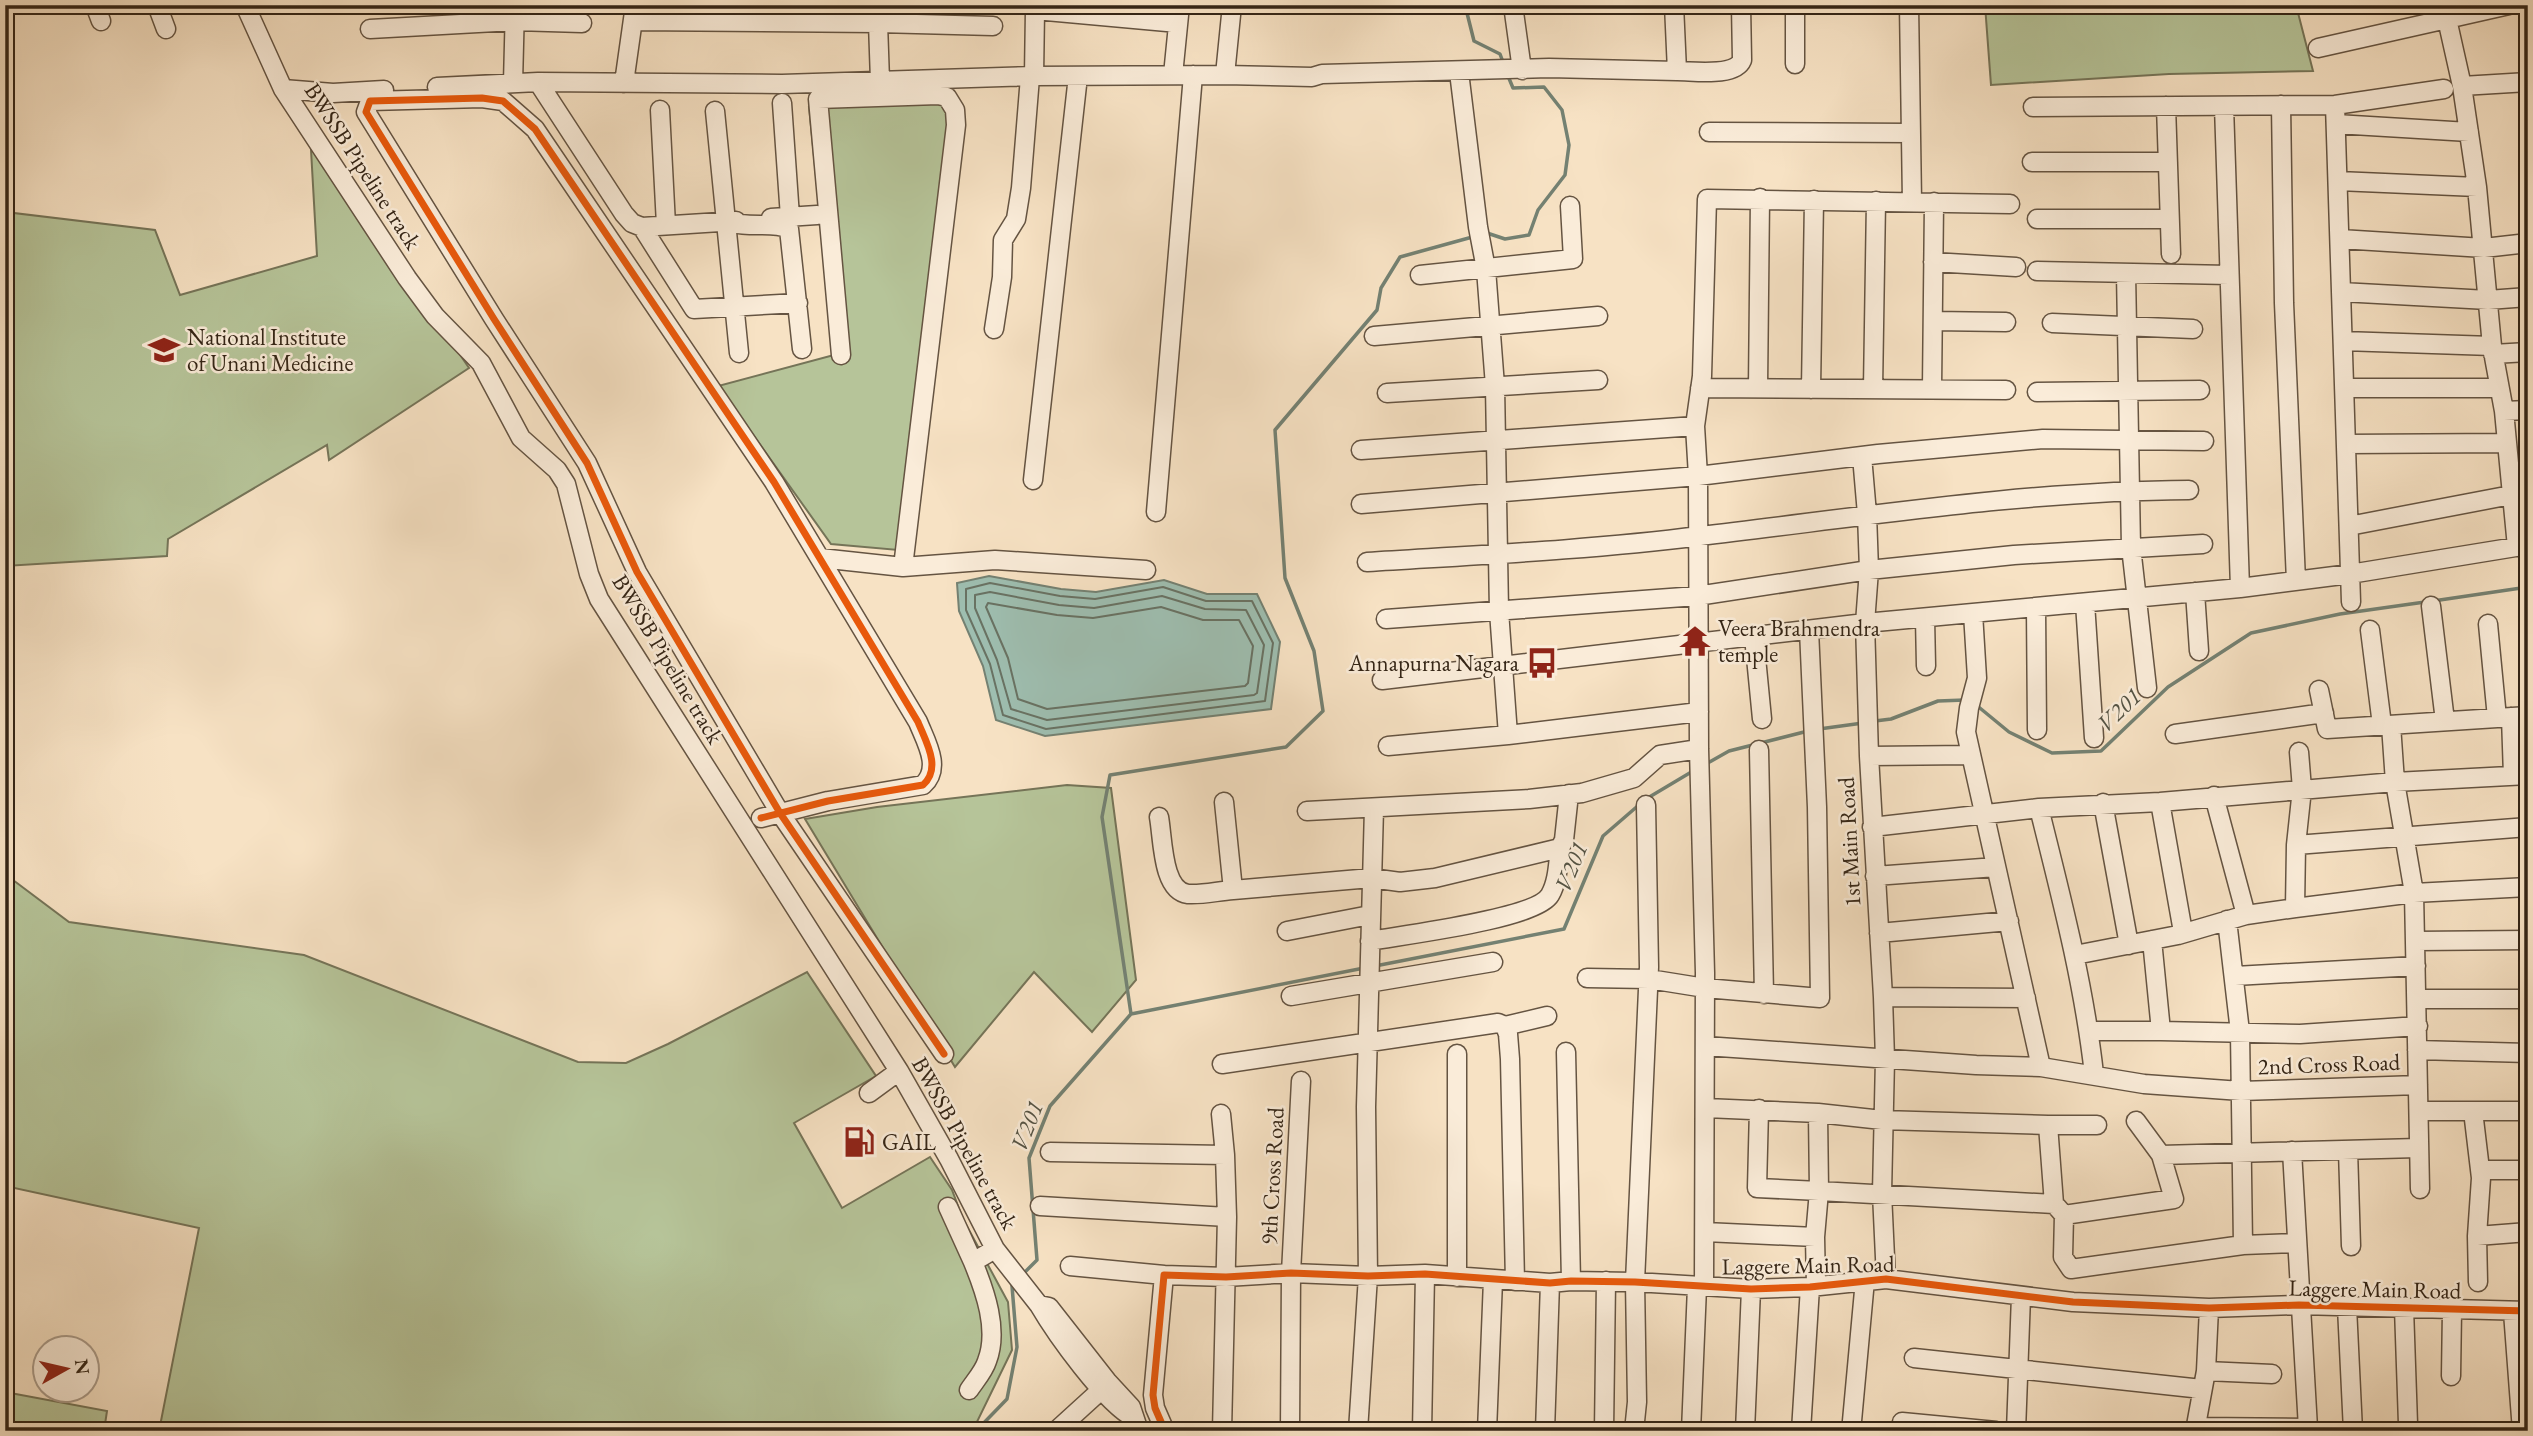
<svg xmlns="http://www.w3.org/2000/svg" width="2533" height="1436" viewBox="0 0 2533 1436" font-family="'EB Garamond',serif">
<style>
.green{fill:#b6c499;stroke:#757458;stroke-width:2}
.water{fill:#9ebeb0;stroke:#748172;stroke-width:2}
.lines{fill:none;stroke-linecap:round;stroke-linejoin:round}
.shore{stroke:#697263;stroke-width:2}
.stream{stroke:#748172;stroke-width:3.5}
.minor-casing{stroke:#655442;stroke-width:21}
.minor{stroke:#faecd9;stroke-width:18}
.cycleway-casing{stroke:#faecd9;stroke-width:11}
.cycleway{stroke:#e8590c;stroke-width:7}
.labels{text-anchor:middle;stroke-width:5;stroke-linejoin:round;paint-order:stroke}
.street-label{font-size:23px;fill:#342516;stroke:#faecd9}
.poi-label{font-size:23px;fill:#342516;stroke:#faecd9;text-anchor:start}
.water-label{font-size:24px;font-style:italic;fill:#545344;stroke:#faecd9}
</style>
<rect width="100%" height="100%" fill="#f7e2c4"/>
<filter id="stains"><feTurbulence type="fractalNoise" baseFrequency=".00286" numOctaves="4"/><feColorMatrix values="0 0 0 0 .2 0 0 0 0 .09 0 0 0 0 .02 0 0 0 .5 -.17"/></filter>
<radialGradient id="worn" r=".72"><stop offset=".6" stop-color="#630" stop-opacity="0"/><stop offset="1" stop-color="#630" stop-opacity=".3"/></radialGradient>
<path class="green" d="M1985 5H2296L2313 71 2169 74 1991 85Z
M942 101 951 111 898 550 831 544 718 386 834 355 809 107Z
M310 132 469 368 329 460 327 445 168 539 167 556 5 566V212L155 230 180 295 317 256Z
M1067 785 1111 788 1136 980 1092 1032 1034 972 955 1067 805 819 877 807Z
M5 874 69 922 304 955 578 1062 626 1063 668 1044 807 972 876 1076 794 1123 842 1208 930 1157 952 1190 963 1219 1008 1302 1012 1350 975 1426 955 1431H159L199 1228 5 1186Z
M5 1392 107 1411 104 1431H5Z"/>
<path class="water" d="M989 576 1061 589 1096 592 1164 580 1207 594H1257L1280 642 1271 709 1045 736 996 720 983 666 959 611 957 583Z"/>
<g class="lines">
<path class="shore" d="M990 583 1060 596 1095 599 1163 587 1206 601H1252L1273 643 1265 701 1046 729 1003 715 990 664 966 610V589Z
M990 592 1059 605 1094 608 1162 596 1205 609 1246 610 1264 645 1257 693 1254 695 1047 720 1011 709 997 660 975 608V595Z
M988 603 1057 615 1093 618 1161 607 1203 620H1239L1253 646 1248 683 1245 686 1047 709 1018 699 1008 658 986 607Z"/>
<path class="stream" d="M1465 5 1474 41 1500 54 1503 62
M1487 233 1505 239 1529 235 1538 210 1565 175 1569 145 1562 110 1544 87 1513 88 1508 76
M2433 601 2528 587
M1975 704 2009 732 2052 753 2101 751 2168 687 2251 633 2340 614 2425 602
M1875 721 1891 719 1938 701 1965 700
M1819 729 1863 723
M1706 764 1729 751 1808 731
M1646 799 1693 771
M1375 966 1564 929 1603 836 1640 804
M1131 1014 1102 817 1110 775 1286 747 1323 711 1314 651 1285 578 1275 430 1377 310 1381 288 1400 257 1476 236
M1023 1274 1037 1260 1029 1158 1050 1106 1131 1014 1364 968
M976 1431 1007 1399 1017 1347 1012 1286 1016 1282"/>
<defs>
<path id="minor" d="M95 5 101 21
M157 5 166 29
M245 5 283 89 407 278 435 316 481 363 521 438 557 470 566 484 589 574 599 599 899 1071 949 1159 995 1249 1039 1305
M1513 5 1522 70
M1795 5V64
M1909 5 1912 202
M2447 19 2509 5
M633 21 878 23V5
M370 29 515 21 582 23
M2318 48 2447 19 2462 86 2477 187 2492 346 2504 411 2517 547
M1677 71C1695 71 1735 77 1742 60L1741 5
M1459 72 1478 227 1486 269 1495 386 1499 611 1508 735
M1173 75 1180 5
M1225 75 1312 77 1322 74 1549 68 1677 71 1674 5
M1034 76 1035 10 1178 23
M880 81 878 23 993 26
M538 82 624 214 632 223 642 227 694 309 798 303
M513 83 515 5
M624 83 635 5
M2462 86 2528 82
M437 87 538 82 782 84 1034 76 1225 75 1232 5
M283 89 333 93 384 90
M782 103 790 217
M2281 105 2284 303 2296 581
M2335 105 2351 602
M2166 106 2171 254
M2224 106 2240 588
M2033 107 2335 105 2444 89
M660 110 666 225
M715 111 739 353
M2336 124 2469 132
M1709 132 1911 133
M2032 162H2168
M2338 181 2477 187
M771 218 817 215
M2037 219H2169
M726 221C747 229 775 221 789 229L802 349
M642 227 736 221
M2340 239 2484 248 2528 243
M1933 262 2016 267
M2037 271 2229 275
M2126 273 2131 547 2147 688
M1420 275 1573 259 1570 206
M2341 292 2488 300 2528 297
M1933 321 2006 322
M2052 323 2193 329
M994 329 1002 277 1003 240 1016 219 1021 188 1030 77
M1374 336 1598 316
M2343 341 2492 346
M2493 354 2528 352
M841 355 818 99 938 95 947 97 955 110 956 125 903 567 995 560 1146 570
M1700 388 2006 390
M1758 388 1760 198
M2344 388H2498
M1811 389 1814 200
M1873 389 1876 201
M1932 389 1934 202
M2037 392 2200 390
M1387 393 1598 380
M2504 411 2528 410
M2346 444 2507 443
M1361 450 1695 426
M1862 456 1867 514 1869 570 1865 623 1869 756 1883 997 1885 1059 1882 1193 1886 1279
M1033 480 1078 76
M1361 504 1698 476 1878 454 2043 439 2204 441
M1156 512 1193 75
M2349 526 2511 495
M820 558 903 567
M1367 562C1478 555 1590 550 1700 536 1863 517 2024 491 2189 490
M2195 592 2199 651
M2085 603 2094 738
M2431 606 2445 721
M2036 608 2037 730
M1973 613 1977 678 1969 708 1966 732 2041 1067
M1925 618 1926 666
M1386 619 1697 596 1869 570 2014 555 2203 544
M2488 624 2497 718
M2370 630 2382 725
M1754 637 1762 719
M1382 680 1865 623 2240 588 2350 574 2528 545
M2319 690 2327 729 2528 716
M2511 717 2513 776
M2391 725 2395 782 2414 893 2420 1189
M2175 734 2324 713
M1388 746 1508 735 1699 712
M1759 750 1764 994
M1869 756 1971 755
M2214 796 2246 915
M1224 802 1233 890 1371 878 1400 882 1435 878 1560 848 1564 840 1569 794
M2160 802 2183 932
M2103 803 2129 945
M2039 808C2061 896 2084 984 2094 1074
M1307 811 1529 799 1582 793 1634 778 1660 755 1699 749
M1159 817C1163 839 1162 891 1188 894 1203 895 1218 891 1233 890
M761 818 828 801 923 785C942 768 926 742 918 722L774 482 535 129 503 101 482 98 370 101 366 112 494 319 587 463 637 572 780 813 944 1054
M1872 827 2039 808 2160 802 2395 782 2528 775
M2296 845 2528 827
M1875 876 1996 867
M2295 908 2296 845 2302 789 2299 752
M2227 920 2240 1032 2243 1245
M1287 931 1370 915
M1879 933 2009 921
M2152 940 2161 1031 2300 1034 2418 1026
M1370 941C1402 935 1536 919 1550 895 1558 881 1558 863 1560 848
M2416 941 2528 940
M2075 955 2178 935 2246 915 2295 908 2414 893 2528 887
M2235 976 2416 966
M1587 978 1649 979 1705 988 1820 998 1817 807 1809 630
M1291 996 1493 962
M1883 997 2026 998
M2417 999H2528
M1505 1026 1547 1016
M2089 1031H2161
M1705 1046 1976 1065 2041 1067 2144 1084 2241 1091 2418 1085
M2417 1050 2528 1053
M1566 1052 1571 1281
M1457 1054V1277
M1222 1064 1498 1023 1505 1026 1508 1034 1510 1059 1515 1281
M869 1093 899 1071
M1706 1108 1818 1113 1882 1120 2048 1125 2054 1204 1819 1191 1818 1113
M1759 1109 1757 1188 1819 1191 1815 1237 1816 1286
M2419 1111H2528
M2473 1111 2481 1178 2477 1236 2528 1232
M1221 1114 1225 1155
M2136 1121 2161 1155
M2048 1125H2097
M2348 1150 2351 1246
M1050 1152 1225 1155 1227 1217 1222 1431
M2480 1170H2528
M1040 1206 1227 1217
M948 1207 973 1262
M2057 1207 2064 1215 2063 1257 2071 1269 2243 1245 2297 1243
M2064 1215 2174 1199 2161 1155 2418 1148
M1705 1232 1815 1237
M2477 1236 2478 1282
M1070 1266 1164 1275
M1704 1286 1705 973 1699 749 1698 476 1695 426 1702 376 1707 199 2010 204
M2347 1307 2353 1431
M2404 1308 2408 1424
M2513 1312 2522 1431
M1914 1358 2202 1389
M2206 1371 2272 1374
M2451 1376 2452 1310
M969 1390C975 1381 984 1371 987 1361 999 1330 985 1291 973 1262L995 1249
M1134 1418C1105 1403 1056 1334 1039 1305L1049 1307 1107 1381 1131 1407 1139 1431
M1852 1421 1865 1280
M1902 1422 1996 1431
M2196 1427 2308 1428 2292 1151
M1056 1431 1101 1390
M1165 1431 1155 1408 1153 1395 1164 1275 1226 1277 1291 1273 1368 1276 1425 1274 1550 1283 1571 1281 1635 1282 1751 1289 1810 1287 1886 1279 2073 1302 2209 1308 2299 1305 2528 1311
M1290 1431 1291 1273 1301 1081
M1358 1431 1368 1276 1366 1107 1374 808
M1422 1431 1425 1274
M1487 1431 1493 1280
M1545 1431 1550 1283
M1604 1431 1606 1281
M1634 1431 1637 1402 1635 1282 1649 967 1646 805
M1691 1431 1697 1287
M1745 1431 1751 1289
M1801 1431 1810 1287
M2016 1431 2021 1296
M2195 1431 2206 1371 2209 1308"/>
</defs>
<use href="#minor" class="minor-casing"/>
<use href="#minor" class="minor"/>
<defs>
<path id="cycleway" d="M761 818 828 801 923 785C942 768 926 742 918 722L774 482 535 129 503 101 482 98 370 101 366 112 494 319 587 463 637 572 780 813 944 1054
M1165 1431 1155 1408 1153 1395 1164 1275 1226 1277 1291 1273 1368 1276 1425 1274 1550 1283 1571 1281 1635 1282 1751 1289 1810 1287 1886 1279 2073 1302 2209 1308 2299 1305 2528 1311"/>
</defs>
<use href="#cycleway" class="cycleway-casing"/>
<use href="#cycleway" class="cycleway"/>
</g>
<defs>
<symbol id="university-bare" viewBox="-9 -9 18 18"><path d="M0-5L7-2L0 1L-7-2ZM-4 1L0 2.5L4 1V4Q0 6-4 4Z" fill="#8f2418" stroke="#faecd9" stroke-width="2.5" paint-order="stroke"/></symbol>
<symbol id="temple-bare" viewBox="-9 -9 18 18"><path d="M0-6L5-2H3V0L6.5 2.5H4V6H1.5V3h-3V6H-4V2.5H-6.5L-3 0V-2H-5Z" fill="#8f2418" stroke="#faecd9" stroke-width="2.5" paint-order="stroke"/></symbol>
<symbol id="bus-bare" viewBox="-9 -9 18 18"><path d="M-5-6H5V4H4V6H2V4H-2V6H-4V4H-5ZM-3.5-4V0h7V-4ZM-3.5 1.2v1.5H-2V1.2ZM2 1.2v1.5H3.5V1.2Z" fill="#8f2418" stroke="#faecd9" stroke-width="2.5" paint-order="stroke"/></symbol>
<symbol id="fuel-bare" viewBox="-9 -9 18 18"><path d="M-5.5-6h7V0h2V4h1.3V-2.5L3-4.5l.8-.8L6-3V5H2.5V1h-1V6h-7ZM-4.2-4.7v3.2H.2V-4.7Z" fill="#8f2418" stroke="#faecd9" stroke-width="2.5" paint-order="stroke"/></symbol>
</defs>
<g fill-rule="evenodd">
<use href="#university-bare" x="142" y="328" width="44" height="44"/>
<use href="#temple-bare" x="1673" y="619" width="44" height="44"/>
<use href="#bus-bare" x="1520" y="641" width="44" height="44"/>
<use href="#fuel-bare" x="837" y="1120" width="44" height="44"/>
</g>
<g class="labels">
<g class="street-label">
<text transform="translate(363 166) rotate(57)" y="8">BWSSB Pipeline track</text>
<text transform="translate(668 659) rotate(59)" y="8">BWSSB Pipeline track</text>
<text transform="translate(1849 842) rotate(-93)" y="8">1st Main Road</text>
<text transform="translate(2329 1064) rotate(-2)" y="8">2nd Cross Road</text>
<text transform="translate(965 1143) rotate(61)" y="8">BWSSB Pipeline track</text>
<text transform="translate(1272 1176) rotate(-87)" y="8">9th Cross Road</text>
<text transform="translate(1808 1265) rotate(-1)" y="8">Laggere Main Road</text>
<text transform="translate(2375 1289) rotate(1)" y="8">Laggere Main Road</text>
</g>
<g class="poi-label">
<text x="187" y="345">National Institute<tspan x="187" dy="26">of Unani Medicine</tspan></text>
<text x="1718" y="636">Veera Brahmendra<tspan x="1718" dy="26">temple</tspan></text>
<text x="1519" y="671" text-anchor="end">Annapurna Nagara</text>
<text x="882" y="1150">GAIL</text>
</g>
<g class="water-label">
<text transform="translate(2119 710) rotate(-44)" y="8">V201</text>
<text transform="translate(1571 867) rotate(-68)" y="8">V201</text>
<text transform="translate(1027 1126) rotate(-69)" y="8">V201</text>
</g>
</g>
<rect width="2533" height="1436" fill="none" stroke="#f7e2c4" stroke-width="28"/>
<rect x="7" y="7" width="2519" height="1422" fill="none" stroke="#342516" stroke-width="3.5"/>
<rect x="14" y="14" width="2505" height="1408" fill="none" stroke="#342516" stroke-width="2"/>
<g transform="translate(66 1369) rotate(82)"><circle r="33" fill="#faecd9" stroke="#ab9c8b" stroke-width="2"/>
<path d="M0-5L12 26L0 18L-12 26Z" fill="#8f2418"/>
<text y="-10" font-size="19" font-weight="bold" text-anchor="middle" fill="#342516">N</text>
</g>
<rect width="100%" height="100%" filter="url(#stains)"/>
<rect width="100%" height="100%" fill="url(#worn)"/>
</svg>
